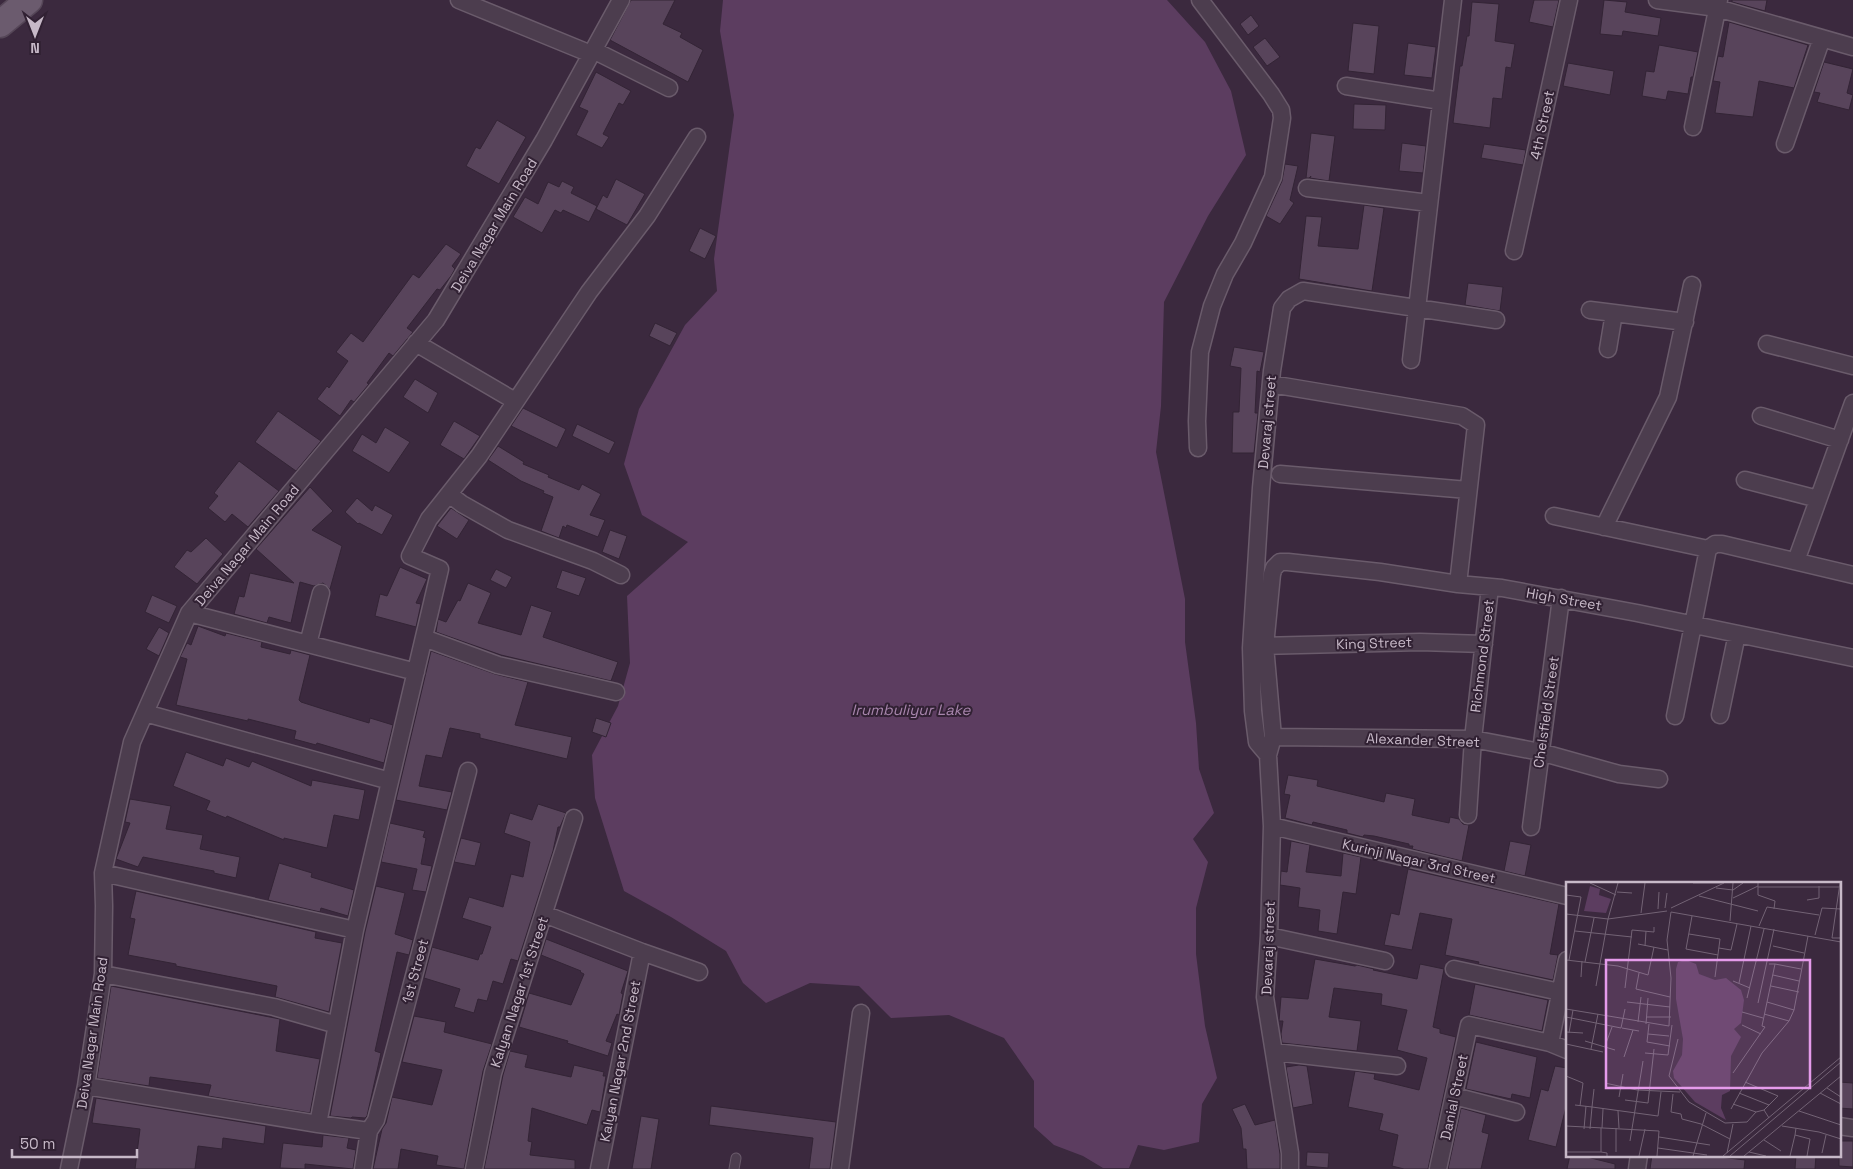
<svg xmlns="http://www.w3.org/2000/svg" width="1853" height="1169" viewBox="0 0 1853 1169" font-family="'Space Grotesk',sans-serif">
<style>
.water{fill:#5c3d60}
.building{fill:#58445b;stroke:#332435}
.lines{fill:none;stroke-linecap:round;stroke-linejoin:round}
.lane-casing{stroke:#6a5b6b;stroke-width:11}
.street-casing{stroke:#6a5b6b;stroke-width:19}
.primary-casing{stroke:#554657;stroke-width:29}
.lane{stroke:#4c3d4e;stroke-width:9}
.street{stroke:#4c3d4e;stroke-width:16}
.primary{stroke:#6b5b6e;stroke-width:26}
.labels{text-anchor:middle;stroke-width:4;stroke-linejoin:round;paint-order:stroke}
.street-label{font-size:14px;fill:#c7b9c8;stroke:#312133}
.water-label{font-size:15px;font-style:italic;fill:#a785ac;stroke:#312133}
.inset-road{fill:none;stroke:#736375;stroke-width:1}
.view{fill:#e59beb;fill-opacity:0.15;stroke:#e59beb;stroke-width:2.5}
.inset-edge{fill:none;stroke:#c7b9c8;stroke-width:2.5}
</style>
<rect width="100%" height="100%" fill="#3b293e"/>
<path class="water" d="M723 0H1167L1205 42 1231 91 1246 155 1208 216 1164 302 1161 406 1156 452 1185 599V642L1196 723 1199 769 1214 813 1193 839 1208 862 1196 908V954L1205 1026 1217 1078 1202 1104 1199 1142 1164 1150 1138 1145 1129 1168H1103L1083 1156 1054 1145 1034 1127V1081L1004 1038 949 1015 891 1018 859 986 810 983 766 1003 743 983 726 951 671 917 624 891 595 798 592 755 618 706 630 663 627 596 688 542 642 515 624 464 639 409 685 325 717 291 714 259 734 115 720 31Z"/>
<path class="building" d="M631 0H675L663 24 682 33 680 37 703 50 688 82 610 40Z
M1534 0H1559L1553 27 1529 22Z
M1604 0 1627 2 1625 12 1661 18 1658 36 1623 31 1622 36 1600 34Z
M1732 0H1767L1765 11 1732 2Z
M1472 2 1499 4 1495 41 1515 44 1511 68 1506 67 1502 99 1493 98 1490 128 1453 123 1460 66H1462L1467 36H1469Z
M1251 15 1259 26 1248 35 1240 24Z
M1729 22 1808 45 1794 88 1759 81 1753 117 1715 113 1720 82 1713 81 1718 56 1723 57Z
M1353 23 1379 26 1374 74 1348 71Z
M1265 38 1280 57 1267 66 1253 47Z
M1408 43 1436 47 1432 78 1404 75Z
M1659 45 1698 52 1693 77H1691L1688 94 1668 91 1666 100 1642 96 1646 71 1654 72Z
M1824 62 1853 69 1847 93 1853 95 1849 110 1817 102 1820 93 1814 92Z
M1568 63 1614 71 1610 95 1563 86Z
M596 72 631 91 623 105 619 103 603 134 609 137 602 148 576 135 588 111 579 107Z
M1354 104 1386 105 1385 130 1353 129Z
M497 120 526 137 499 184 466 166 476 147 480 149Z
M1311 133 1335 136 1329 181 1310 178 1311 176 1309 178H1306Z
M1402 143 1426 146 1423 173 1399 171Z
M1484 144 1526 150 1523 165 1481 158Z
M1285 164 1298 166 1290 200 1294 203 1280 224 1266 216 1282 181Z
M616 179 645 194 627 225 596 209 603 195 607 198Z
M562 181 574 187 571 193 597 206 589 222 563 210 561 213 555 210 542 233 513 217 525 197 538 204 548 182 559 187Z
M1364 205 1384 208 1372 291 1299 279 1306 216 1322 217 1318 246 1358 249Z
M700 228 716 236 705 259 689 251Z
M446 244 461 254 452 266 455 269 451 276 440 290 437 289 407 328 413 332 393 356 389 353 367 383 369 384 354 402 351 400 340 416 317 399 327 386 329 388 348 361 336 352 351 333 363 342 413 274 419 278Z
M1468 283 1503 287 1500 311 1465 305Z
M655 323 677 333 670 346 649 336Z
M1234 347 1264 352 1260 372 1257 371 1255 413H1258L1254 453H1232L1233 412H1239L1241 368 1230 366Z
M415 379 438 393 428 413 403 397Z
M523 408 566 429 557 448 511 426Z
M278 411 321 441 296 471 255 442Z
M454 421 480 436 464 459 440 445Z
M577 424 615 442 609 454 572 436Z
M385 427 410 442 389 473 352 451 362 434 376 443Z
M498 446 524 462 523 464 549 475 548 477 579 490 582 484 601 494 590 515 605 520 598 537 567 525 566 528 563 526 559 538 541 531 553 497 543 493 544 491 521 481 488 460Z
M239 461 279 491 248 527 232 514 225 522 208 508 218 496 214 493Z
M310 487 333 511 312 530 342 546 330 589 323 583 314 586 300 582 291 623 269 617 267 623 234 614 239 596 244 597 250 573 294 583 256 549Z
M357 498 372 511 375 505 393 515 382 535 359 523 358 524 345 512Z
M451 508 469 520 457 539 437 526Z
M610 530 627 536 619 559 602 552Z
M206 538 223 554 197 584 174 567 187 550 191 552Z
M400 567 427 579 416 603 421 604 416 627 375 616 380 594 387 596Z
M496 569 512 577 506 588 490 580Z
M562 570 586 578 579 596 556 588Z
M468 583 491 593 478 623 521 635 531 605 552 612 543 637 618 662 611 681 501 655 436 632 438 619 446 622 458 600 460 601Z
M152 595 177 606 169 623 145 612Z
M198 626 225 636 226 633 262 642 261 647 290 654 291 650 310 655 299 700 301 702 326 710 369 723 370 718 393 725 384 763 317 743 316 745 294 739 296 731 248 719V721L176 705 187 659 180 657 187 643 191 645Z
M159 627 169 633 159 656 146 649Z
M431 651 495 674 528 682 515 725 572 737 567 759 480 738V734L450 728 442 758 426 755 419 786 452 792 447 810 396 800Z
M596 718 611 723 606 737 592 732Z
M186 752 223 766 226 758 249 767 252 761 311 786 312 780 365 790 359 820 334 815 327 848 284 838V840L227 816 226 818 206 810 210 801 173 786Z
M1288 775 1318 780 1317 786 1384 802 1386 793 1415 799 1412 815 1449 823 1450 817 1459 819 1463 824 1469 825 1462 861 1412 849 1413 846H1409V844L1374 836 1364 835 1363 837 1347 833V830L1313 822 1312 825 1285 818 1290 795 1284 794Z
M130 799 171 806 166 829 203 835 200 849 240 857 236 878 214 873V871L143 857 138 867 116 859 130 823 125 822Z
M538 804 566 813 560 827H558L553 851 518 961 511 959 503 984 493 981 487 1001 478 999 474 1013 454 1007 460 989 424 978 432 947 478 960 480 954H482L491 927 462 918 469 897 503 907 511 874 523 877 530 842 504 833 510 813 532 820Z
M390 823 425 831 423 837 426 838 421 864 432 866 426 892 412 890 417 869 381 862Z
M461 838 481 843 475 866 454 862Z
M1291 841 1310 845 1306 872 1341 876 1343 853 1361 857 1356 894 1343 892 1337 934 1318 931 1320 910 1298 907 1300 888 1280 885 1281 871 1287 872Z
M1510 841 1531 845 1525 876 1504 871Z
M279 863 312 873 311 877 354 890 348 916 321 908 320 912 268 900Z
M1408 869 1559 904 1550 954 1558 955 1553 980 1478 964 1479 962 1445 955 1452 919 1420 913 1412 950 1384 945 1391 913 1399 915Z
M376 886 405 893 395 934 413 940 409 955 397 952 375 1051 381 1053 367 1116 365 1118 352 1117 351 1118 330 1116 365 932Z
M136 891 316 932 315 938 342 943 329 1012 275 997 277 986 176 966V964L128 955 135 919 130 918Z
M546 939 628 971 621 993 623 994 619 1015 617 1014 606 1041 612 1043 608 1056 567 1043 568 1041 519 1027 529 993 571 1005 584 974 580 972 581 971 541 955Z
M1315 959 1355 966 1357 965 1374 969 1373 970 1417 979 1420 964 1444 969 1433 1027 1440 1029V1033L1456 1037 1428 1169H1404L1392 1166 1398 1135 1379 1130 1383 1114 1348 1107 1355 1071 1375 1074 1374 1079 1419 1090 1427 1058 1397 1050 1407 1010 1381 1005 1382 994 1334 988 1329 1017 1361 1021 1357 1051 1282 1043 1281 1034 1283 1021H1279L1281 997 1308 999Z
M1475 984 1548 1000 1542 1031 1469 1015Z
M111 986 280 1019 276 1051 320 1059 310 1113 208 1096 211 1085 150 1077 149 1086 97 1078Z
M414 1016 446 1022 444 1032 492 1044 483 1071 464 1169 436 1165 438 1156 401 1149 398 1169H373L382 1129 386 1123 392 1097 432 1105 442 1070 402 1062Z
M1476 1042 1537 1057 1530 1098 1512 1094 1511 1099 1466 1089Z
M510 1051 528 1055 525 1067 571 1077 574 1065 604 1072 603 1076H606L600 1112 592 1110 587 1125 532 1108 528 1141 532 1142 530 1155 575 1160V1169H484L503 1075Z
M1299 1065 1307 1066 1313 1104 1293 1108 1286 1067Z
M1555 1066 1567 1068V1103L1556 1147 1528 1140 1541 1089 1548 1091Z
M1839 1082 1853 1083V1109L1839 1108Z
M96 1098 266 1126 264 1144 223 1138 222 1149 198 1146 195 1169H135L140 1129 92 1123Z
M1245 1104 1255 1125 1275 1120 1280 1154V1169H1247L1246 1149H1243L1241 1128 1232 1109Z
M711 1106 836 1122 830 1169H809L813 1138 709 1125Z
M1461 1108 1486 1115 1482 1132 1489 1134 1481 1169H1448Z
M641 1116 659 1119 651 1169H632Z
M323 1135 349 1138 347 1148 356 1150 353 1169 305 1164V1169L280 1168 283 1143 322 1147Z
M1839 1141H1853V1167L1839 1166Z
M1307 1152 1329 1153 1328 1168 1306 1166Z
M1570 1155H1579L1615 1164V1169H1567Z
M1652 1155H1703L1745 1160 1744 1169H1650Z
M1796 1155H1816L1815 1169H1795Z"/>
<g class="lines">
<defs>
<path id="lane" d="M734 1169 736 1158"/>
<path id="street" d="M459 0 591 54
M1657 0 1717 8 1853 47
M593 50 669 88
M1346 86 1441 101
M1693 127 1719 0
M1785 144 1822 38
M1307 188 1429 203
M1514 251 1569 0
M1590 310 1614 313
M416 343 515 401
M1767 344 1853 366
M1608 349 1614 313 1685 322
M1411 360 1453 0
M1271 384 1462 416 1476 425 1458 584
M1761 416 1840 440
M1198 448 1197 421 1200 352 1212 306 1225 274 1243 243 1273 177 1282 118 1281 110 1271 94 1200 0
M1280 474 1468 490
M1745 480 1818 499
M449 494 462 504 508 530 593 561 621 575
M1554 516 1708 549
M1604 527 1668 397 1692 285
M1796 561 1853 403
M189 613 416 672
M424 638 498 665 616 692
M308 644 321 593
M1265 646 1420 642 1484 644
M145 713 390 781
M1720 715 1737 634
M1675 716 1708 549 1715 544H1722L1853 575
M1273 737 1473 739 1540 752 1619 774 1659 779
M1268 755 1257 742 1253 711 1251 648 1261 488 1272 371 1282 308 1289 299 1303 291 1496 320
M1468 815 1473 739 1490 587
M1272 826 1567 896
M1531 827 1561 598
M103 873 355 930
M544 914 642 952 699 972
M1269 936 1385 961
M1454 969 1560 992
M103 974 274 1007 337 1025
M1550 1043 1567 960
M1275 1052 1397 1066
M86 1086 318 1124
M1454 1096 1516 1112
M1839 1126 1853 1128
M369 1131 318 1124 355 930 440 569 410 556 429 519 479 456 589 292 647 216 697 137
M69 1169 86 1086 103 974 104 906 103 873 132 742 189 613 436 320 544 140 621 0
M363 1169 369 1131 376 1120 468 771
M474 1169 493 1073 574 818
M599 1169 642 952
M840 1169 861 1013
M1290 1169V1153L1265 997 1269 936 1272 826 1268 755 1273 737 1265 646 1272 574 1274 568 1280 562H1288L1380 572 1458 584 1502 588 1637 613 1853 658
M1438 1169 1469 1025 1550 1043 1567 1050
M1637 1169 1639 1155"/>
<path id="primary" d="M0 24 29 0"/>
</defs>
<use href="#lane" class="lane-casing"/>
<use href="#street" class="street-casing"/>
<use href="#primary" class="primary-casing"/>
<use href="#lane" class="lane"/>
<use href="#street" class="street"/>
<use href="#primary" class="primary"/>
</g>
<g class="labels">
<g class="street-label">
<text transform="translate(1542 125) rotate(-78)" y="5">4th Street</text>
<text transform="translate(494 225) rotate(-59)" y="5">Deiva Nagar Main Road</text>
<text transform="translate(1267 422) rotate(-85)" y="5">Devaraj street</text>
<text transform="translate(247 545) rotate(-50)" y="5">Deiva Nagar Main Road</text>
<text transform="translate(1564 599) rotate(10)" y="5">High Street</text>
<text transform="translate(1374 643) rotate(-2)" y="5">King Street</text>
<text transform="translate(1482 656) rotate(-83)" y="5">Richmond Street</text>
<text transform="translate(1546 712) rotate(-82)" y="5">Chelsfield Street</text>
<text transform="translate(1423 740) rotate(2)" y="5">Alexander Street</text>
<text transform="translate(1419 861) rotate(13)" y="5">Kurinji Nagar 3rd Street</text>
<text transform="translate(1268 948) rotate(-88)" y="5">Devaraj street</text>
<text transform="translate(415 971) rotate(-75)" y="5">1st Street</text>
<text transform="translate(519 992) rotate(-72)" y="5">Kalyan Nagar 1st Street</text>
<text transform="translate(92 1033) rotate(-82)" y="5">Deiva Nagar Main Road</text>
<text transform="translate(620 1061) rotate(-79)" y="5">Kalyan Nagar 2nd Street</text>
<text transform="translate(1454 1097) rotate(-78)" y="5">Danial Street</text>
</g>
<g class="water-label">
<text x="911" y="715">Irumbuliyur Lake</text>
</g>
</g>
<g transform="translate(1566 882)">
<rect width="275" height="275" fill="#3b293e"/>
<path d="M24 4 34 7 33 13 45 17 40 31 18 29ZM120 78 130 82 133 92 149 98 160 96 175 108 178 118 175 141 168 147 175 155 165 174 164 209 156 213 155 226 160 238 129 220 108 196 107 189 116 173 117 157 110 117V87L112 80Z" fill="#5c3d60"/>
<path class="inset-road" d="M24 1 50 13M127 1H156M192 1V13L209 19 208 27M274 1 266 56H275M192 5H273M150 6 167 8 177 1M51 10 66 11M0 13 15 15 3 78M133 14 192 29M167 16 192 4M241 18 253 16V4M99 26 101 11M105 26 158 1M92 27 93 10M105 30 275 60M75 31 79 1M0 32 42 37 101 29M126 34 120 67 152 73M164 39 167 1M193 44 201 25 253 33M9 49 66 55M123 52 154 57 149 95M249 53 256 26 275 27M72 62 102 68M79 64 80 49M207 64 238 71M153 66 165 68 171 42M0 78 52 84 82 93 88 65M19 80 28 36M209 82 235 87M73 91 70 107 104 115M207 93 233 99M15 95 16 79M167 99 184 106M173 101 185 44M30 104 42 37 52 1M205 104 233 110M59 106 66 48 88 50V45M181 116 198 47M61 120 104 125M201 120 228 128M192 121 208 47M0 127 103 144 105 96 101 58 105 30M176 130 197 136M198 132 223 139M0 135 55 146 59 127M81 135H105M72 140 75 115M80 142 82 116M83 142 81 160 104 164M176 143 195 152M56 146 73 149M0 150 17 151M3 151 7 128M82 152 103 154M112 157 103 194 123 220 159 241 181 240 190 230M19 159 49 168M0 162 37 170M39 164 46 145M25 167 32 132M79 171 102 173 106 143M58 175 67 148M167 191 199 145 196 144 209 82H203M0 194 17 201 14 224M179 200 212 214 198 228M39 201 71 208 114 210M261 206 275 215M173 211 203 223M254 211 275 222M107 212 105 230 115 232 116 237 135 242 164 257M53 215 57 192M59 218 82 221 88 167M167 222 190 230 198 228 203 236M9 223 26 225 28 207M165 227 196 171 223 139 228 128 242 54M52 229 53 246M233 229 275 243M0 244 93 249 91 274M216 244 253 250 275 257M35 246V270M36 246 37 227M230 246 229 253 244 257 241 274M18 247 20 224M24 247 26 225 92 234 95 210M93 255 144 263M198 258 215 269M64 259 77 179M92 266 141 273M0 270H35L41 271V274M50 270V246M183 270 200 274M161 271 167 242M256 271 260 253M73 274 79 247M127 274 140 231M157 274 275 175M164 274 275 180M178 274 275 194M224 274 229 253"/>
<path class="view" d="M40 78H244V206H40Z"/>
<rect width="275" height="275" class="inset-edge"/>
</g>
<g transform="translate(35 35) rotate(180)" stroke="#312133" stroke-width="4" paint-order="stroke">
<path d="M0-4L9 19L0 12L-9 19Z" fill="#c7b9c8"/>
<text y="-8" font-size="14" font-weight="bold" text-anchor="middle" fill="#c7b9c8">N</text>
</g>
<path d="M12 1149v8h125v-8" fill="none" stroke="#c7b9c8" stroke-width="2.5"/>
<text x="20" y="1149" font-size="15" fill="#c7b9c8" stroke="#312133" stroke-width="4" paint-order="stroke">50 m</text>
</svg>
